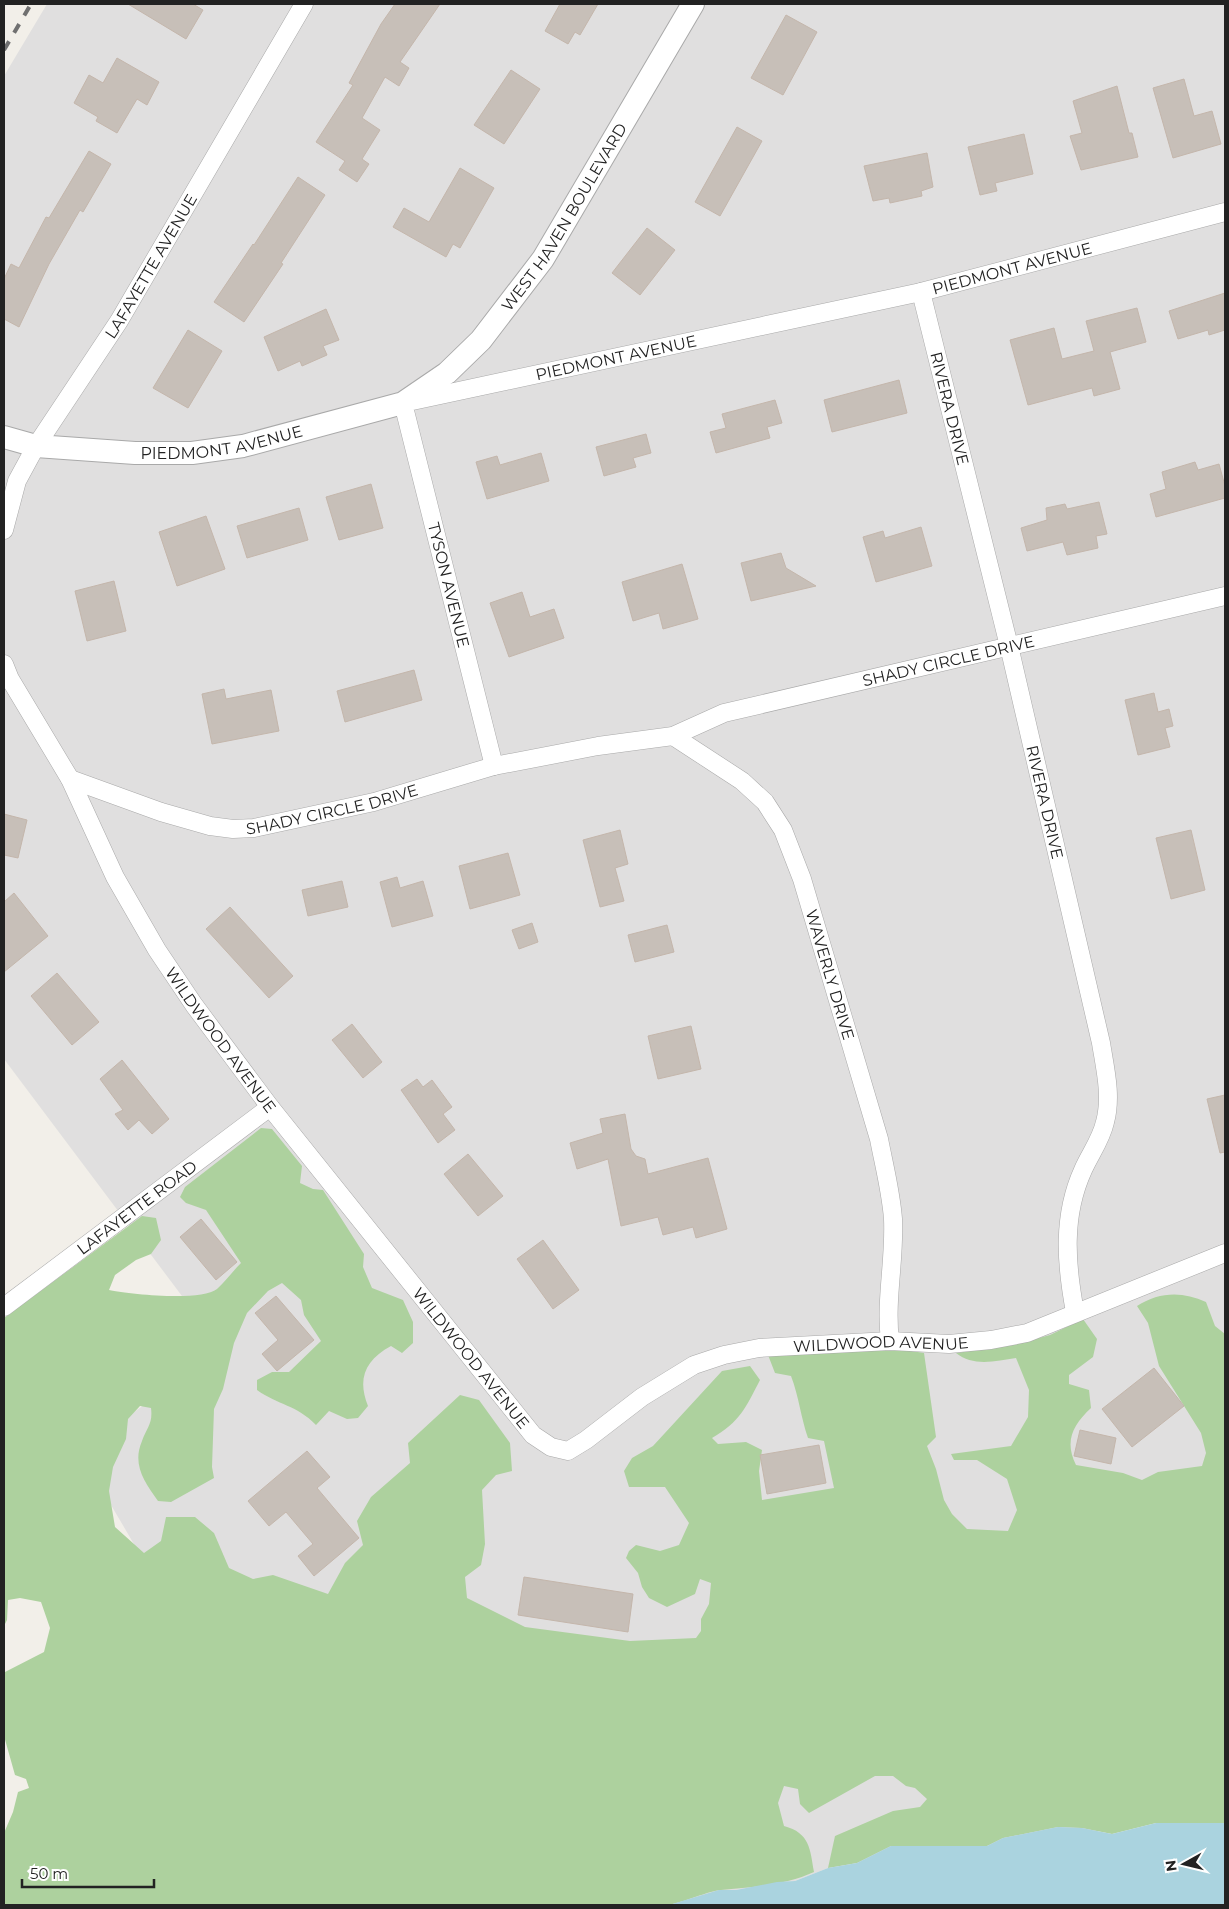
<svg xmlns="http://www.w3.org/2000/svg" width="1229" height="1909" viewBox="0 0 1229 1909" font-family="Montserrat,sans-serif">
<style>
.residential{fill:#e0dfdf}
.forest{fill:#add19e}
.water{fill:#aad3df}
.building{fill:#c7bfb8;stroke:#c4b6ab}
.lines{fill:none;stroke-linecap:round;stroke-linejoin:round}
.minor-casing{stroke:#a9a9a9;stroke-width:19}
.tertiary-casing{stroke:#a9a9a9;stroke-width:24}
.minor{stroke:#fff;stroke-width:18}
.tertiary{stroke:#fff;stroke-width:22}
.rail{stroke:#707070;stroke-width:4;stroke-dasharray:10 10;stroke-linecap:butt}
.labels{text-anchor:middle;stroke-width:4;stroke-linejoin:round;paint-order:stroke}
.street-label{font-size:16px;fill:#222;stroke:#fff}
</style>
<rect width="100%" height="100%" fill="#f2efe9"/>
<path class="residential" d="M47 4H1225V1823H1156L857 1863 828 1868 795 1881 736 1890 669 1905 196 1650 80 1452 221 1348 4 1059V76Z"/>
<path class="forest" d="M261 1128 272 1129 302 1166 300 1183 313 1189 323 1190 364 1254 363 1267 372 1288 403 1300 413 1322V1343L402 1353 391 1346C365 1360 357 1379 368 1406L358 1418 347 1419 329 1411 316 1425C297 1405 278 1405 257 1390V1380L272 1372H289L321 1341 304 1315 301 1300 282 1283 268 1291 247 1313 234 1343 223 1389 214 1409 212 1467 214 1478 171 1502 158 1501C144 1482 132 1464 142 1441 147 1427 153 1424 151 1408L140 1406 128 1419 126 1439 113 1467 109 1491 115 1527 144 1553 161 1541 166 1517H195L214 1533 229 1568 253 1579 273 1575 328 1594 345 1563 363 1545 357 1521 371 1497 410 1463 408 1443 460 1395 479 1400 510 1443 512 1471 496 1475 482 1490 485 1544 481 1565 465 1577 467 1598 525 1627 630 1641 696 1638 701 1631V1619L709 1604 711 1583 700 1579 695 1594 667 1607 649 1598 642 1587 638 1573 626 1558 629 1551 636 1545 660 1551 679 1545 689 1523 665 1487H629L624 1471 632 1458 653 1446 722 1371 750 1366 760 1380C746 1407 740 1422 712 1438L718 1444 746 1442 762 1450 759 1471 762 1500 834 1488 824 1441 808 1438C801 1418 799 1397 791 1376L775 1373 768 1355 886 1347 924 1353 936 1437 927 1446 936 1469 944 1500 952 1514 967 1529 1008 1531 1017 1510 1007 1479 977 1460H954L951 1454 1011 1446 1028 1417 1029 1390 1016 1358C996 1361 973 1367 956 1353L1013 1345 1050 1335 1083 1319 1097 1339 1093 1357 1069 1375V1384L1089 1390 1091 1408C1073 1425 1064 1441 1076 1465L1123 1473 1142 1480 1158 1472 1202 1466 1206 1453 1201 1433 1159 1366 1148 1323 1137 1306C1159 1292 1182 1291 1206 1302L1215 1326 1225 1334V1823H1156L1112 1834 1082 1828 1058 1827 1003 1838 987 1846H891L857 1863 828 1868 835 1836 893 1811 920 1807 927 1799 915 1788 906 1786 893 1776H875L809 1813 800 1804 798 1789 784 1786 778 1803 784 1826C810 1833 810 1849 814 1872 786 1885 752 1887 721 1890 709 1891 683 1902 669 1905H4V1833L13 1812 18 1792 29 1788 26 1779 15 1775 4 1736V1675L5 1672 44 1652 50 1628 41 1602 20 1598 8 1600 7 1620 4 1626V1318L142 1216 156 1218 161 1240 151 1254 136 1260 115 1275 109 1290C129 1294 201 1302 217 1289 225 1282 233 1271 241 1263L206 1210 186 1203 180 1197 185 1187Z"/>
<path class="water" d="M1156 1823H1225V1905H669L719 1890H736L777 1882 795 1881 828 1868 857 1863 891 1846H987L1003 1838 1058 1827 1082 1828 1112 1834Z"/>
<path class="building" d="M128 4H193L203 10 186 39Z
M395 4H440L400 62 409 68 399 86 385 77 362 118 380 130 362 159 369 164 357 182 339 170 345 161 316 142 353 85 349 83 381 24Z
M560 4H598L580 35 575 32 568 44 545 31Z
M786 15 817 32 783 95 751 78Z
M117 58 159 82 147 105 137 99 117 133 96 121 98 117 74 103 89 75 103 83Z
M511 70 540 89 504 144 474 125Z
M1184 79 1194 116 1212 111 1221 144 1173 158 1153 88Z
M1117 86 1129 133H1132L1138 157 1081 170 1070 136 1082 133 1073 101Z
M737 127 762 141 720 216 695 202Z
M1024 134 1033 174 995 183 997 191 980 195 968 147Z
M89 151 111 164 83 212 80 210 49 264 19 327 4 319V279L11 264 19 268 46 217 49 218Z
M927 153 933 187 921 191 922 196 890 203 889 198 873 201 864 166Z
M460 168 494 188 460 248 453 244 446 257 393 227 404 208 429 222Z
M298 177 325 195 281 263 283 264 244 322 214 302 253 244 254 245Z
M647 228 675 250 640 295 612 273Z
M1225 293V330L1209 335 1208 330 1178 339 1169 311Z
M1137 308 1146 342 1110 352 1120 389 1094 396 1092 388 1028 405 1010 340 1054 328 1062 359 1094 351 1086 321Z
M326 309 339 340 323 346 327 355 302 366 300 361 278 371 264 337Z
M188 330 222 351 188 408 153 388Z
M899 380 907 413 832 432 824 400Z
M775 400 782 423 767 427 770 438 716 453 710 432 726 428 722 414Z
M646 434 651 453 633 458 636 467 604 476 596 447Z
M541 453 549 481 487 499 476 462 497 456 500 465Z
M1195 462 1198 470 1219 464 1225 486V498L1156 517 1150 494 1166 489 1162 472Z
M371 484 383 528 339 540 326 497Z
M1099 502 1107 534 1096 536 1098 548 1067 555 1063 542 1027 551 1021 528 1047 520 1046 508 1065 504 1067 509Z
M299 508 308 540 247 558 237 526Z
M206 516 225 569 177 586 159 532Z
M921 527 932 566 876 582 863 537 883 531 885 538Z
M781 553 786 568 816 586 751 601 741 563Z
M682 564 698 619 663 629 659 613 633 621 622 582Z
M114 581 126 631 87 641 75 591Z
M522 592 530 617 554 609 564 638 509 657 490 603Z
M414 670 422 700 345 722 337 691Z
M224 689 226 699 271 690 279 731 212 744 202 694Z
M1154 693 1158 712 1169 709 1173 726 1165 728 1170 747 1138 755 1125 700Z
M4 814 27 820 18 858 4 855Z
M620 830 628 864 615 868 624 901 600 907 583 840Z
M1191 830 1205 890 1171 899 1156 838Z
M508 853 520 895 470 909 459 866Z
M397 877 400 888 423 881 433 916 392 927 380 882Z
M342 881 348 907 308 916 302 890Z
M14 893 48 936 4 972V902Z
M230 907 293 976 269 998 206 929Z
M532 923 538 942 519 949 512 930Z
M667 925 674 952 635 962 628 935Z
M57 973 99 1022 72 1045 31 996Z
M352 1024 382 1062 363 1078 332 1040Z
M691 1026 701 1069 658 1079 648 1036Z
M122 1060 169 1119 152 1134 139 1120 128 1130 115 1114 123 1110 100 1079Z
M417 1079 423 1087 432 1080 452 1107 443 1114 455 1130 438 1143 401 1090Z
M1225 1095V1152L1220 1153 1207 1099Z
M625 1114 631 1149 636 1156 645 1159 648 1174 708 1158 727 1229 696 1238 693 1227 663 1235 658 1217 621 1226 608 1159 577 1169 570 1143 603 1133 600 1119Z
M468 1154 503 1196 478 1216 444 1174Z
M201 1219 237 1262 216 1280 180 1237Z
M543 1240 579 1290 553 1309 517 1259Z
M276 1296 314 1340 277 1371 262 1354 278 1340 255 1313Z
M1154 1368 1184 1406 1132 1447 1102 1409Z
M1080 1430 1116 1438 1111 1464 1074 1456Z
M819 1445 826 1483 767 1494 760 1455Z
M307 1451 330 1477 317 1488 359 1538 314 1576 298 1556 313 1544 286 1512 269 1526 248 1501Z
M524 1577 633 1594 628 1632 518 1615Z"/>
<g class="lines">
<defs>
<g id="minor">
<path id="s1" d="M921 292 1009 646 1101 1043C1105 1068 1112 1096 1105 1122 1101 1140 1090 1154 1083 1170 1062 1216 1066 1264 1075 1312"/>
<path id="s2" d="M4 530 17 481 36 446 119 321 304 4"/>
<path id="s3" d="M4 664 10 679 70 779 115 877 157 950 194 1005 270 1107 533 1435 551 1447 568 1451 586 1440 642 1397 694 1365 724 1355 759 1348 890 1341 949 1344 991 1340 1027 1333 1225 1253"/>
<path id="s4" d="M673 736 742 781 765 802 783 830 802 879 879 1139C884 1165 891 1192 893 1219 895 1260 885 1300 890 1341"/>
<path id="s5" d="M494 766 403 403 921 292 1225 212"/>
<path id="s6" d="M70 779 161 812 210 826 233 829 254 828 374 802 494 766 598 746 673 736 724 713 1225 596"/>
<path id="s7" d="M4 1307 270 1107"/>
</g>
<g id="tertiary">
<path id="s8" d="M4 437 36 446 135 453H192L243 446 403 403 447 373 481 340 543 259 693 4"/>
</g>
</defs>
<use href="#minor" class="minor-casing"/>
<use href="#tertiary" class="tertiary-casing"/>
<use href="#minor" class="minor"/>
<use href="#tertiary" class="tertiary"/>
<path class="rail" d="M4 50 31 4"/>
</g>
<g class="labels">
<g class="street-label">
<text dy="6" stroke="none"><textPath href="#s8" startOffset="656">WEST HAVEN BOULEVARD</textPath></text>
<text dy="6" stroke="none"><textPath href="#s2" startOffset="304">LAFAYETTE AVENUE</textPath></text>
<text dy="6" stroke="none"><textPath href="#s5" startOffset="998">PIEDMONT AVENUE</textPath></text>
<text dy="6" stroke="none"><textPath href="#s5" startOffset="592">PIEDMONT AVENUE</textPath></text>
<text dy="6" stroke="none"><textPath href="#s1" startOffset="120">RIVERA DRIVE</textPath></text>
<text dy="6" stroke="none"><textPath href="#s8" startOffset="220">PIEDMONT AVENUE</textPath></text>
<text transform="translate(449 585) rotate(76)" y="6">TYSON AVENUE</text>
<text dy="6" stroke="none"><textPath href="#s6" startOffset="908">SHADY CIRCLE DRIVE</textPath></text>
<text dy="6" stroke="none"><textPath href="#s1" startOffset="525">RIVERA DRIVE</textPath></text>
<text dy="6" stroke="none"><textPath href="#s6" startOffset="272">SHADY CIRCLE DRIVE</textPath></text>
<text dy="6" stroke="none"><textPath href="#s4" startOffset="299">WAVERLY DRIVE</textPath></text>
<text dy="6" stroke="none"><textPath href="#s3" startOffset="435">WILDWOOD AVENUE</textPath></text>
<text dy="6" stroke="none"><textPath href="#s7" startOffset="166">LAFAYETTE ROAD</textPath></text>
<text dy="6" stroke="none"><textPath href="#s3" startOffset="1320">WILDWOOD AVENUE</textPath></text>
<text dy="6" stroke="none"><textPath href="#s3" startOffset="840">WILDWOOD AVENUE</textPath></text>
</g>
</g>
<rect width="1229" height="1909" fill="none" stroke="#222222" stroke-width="10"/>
<g transform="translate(1184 1864) rotate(262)" stroke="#ffffff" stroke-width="4" paint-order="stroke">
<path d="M0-4L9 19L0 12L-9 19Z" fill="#222222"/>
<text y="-8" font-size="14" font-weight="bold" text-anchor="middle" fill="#222222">N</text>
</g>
<path d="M22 1879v8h132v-8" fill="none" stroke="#222222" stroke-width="2.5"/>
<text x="30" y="1879" font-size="15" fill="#222222" stroke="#ffffff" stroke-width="4" paint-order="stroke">50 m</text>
</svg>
